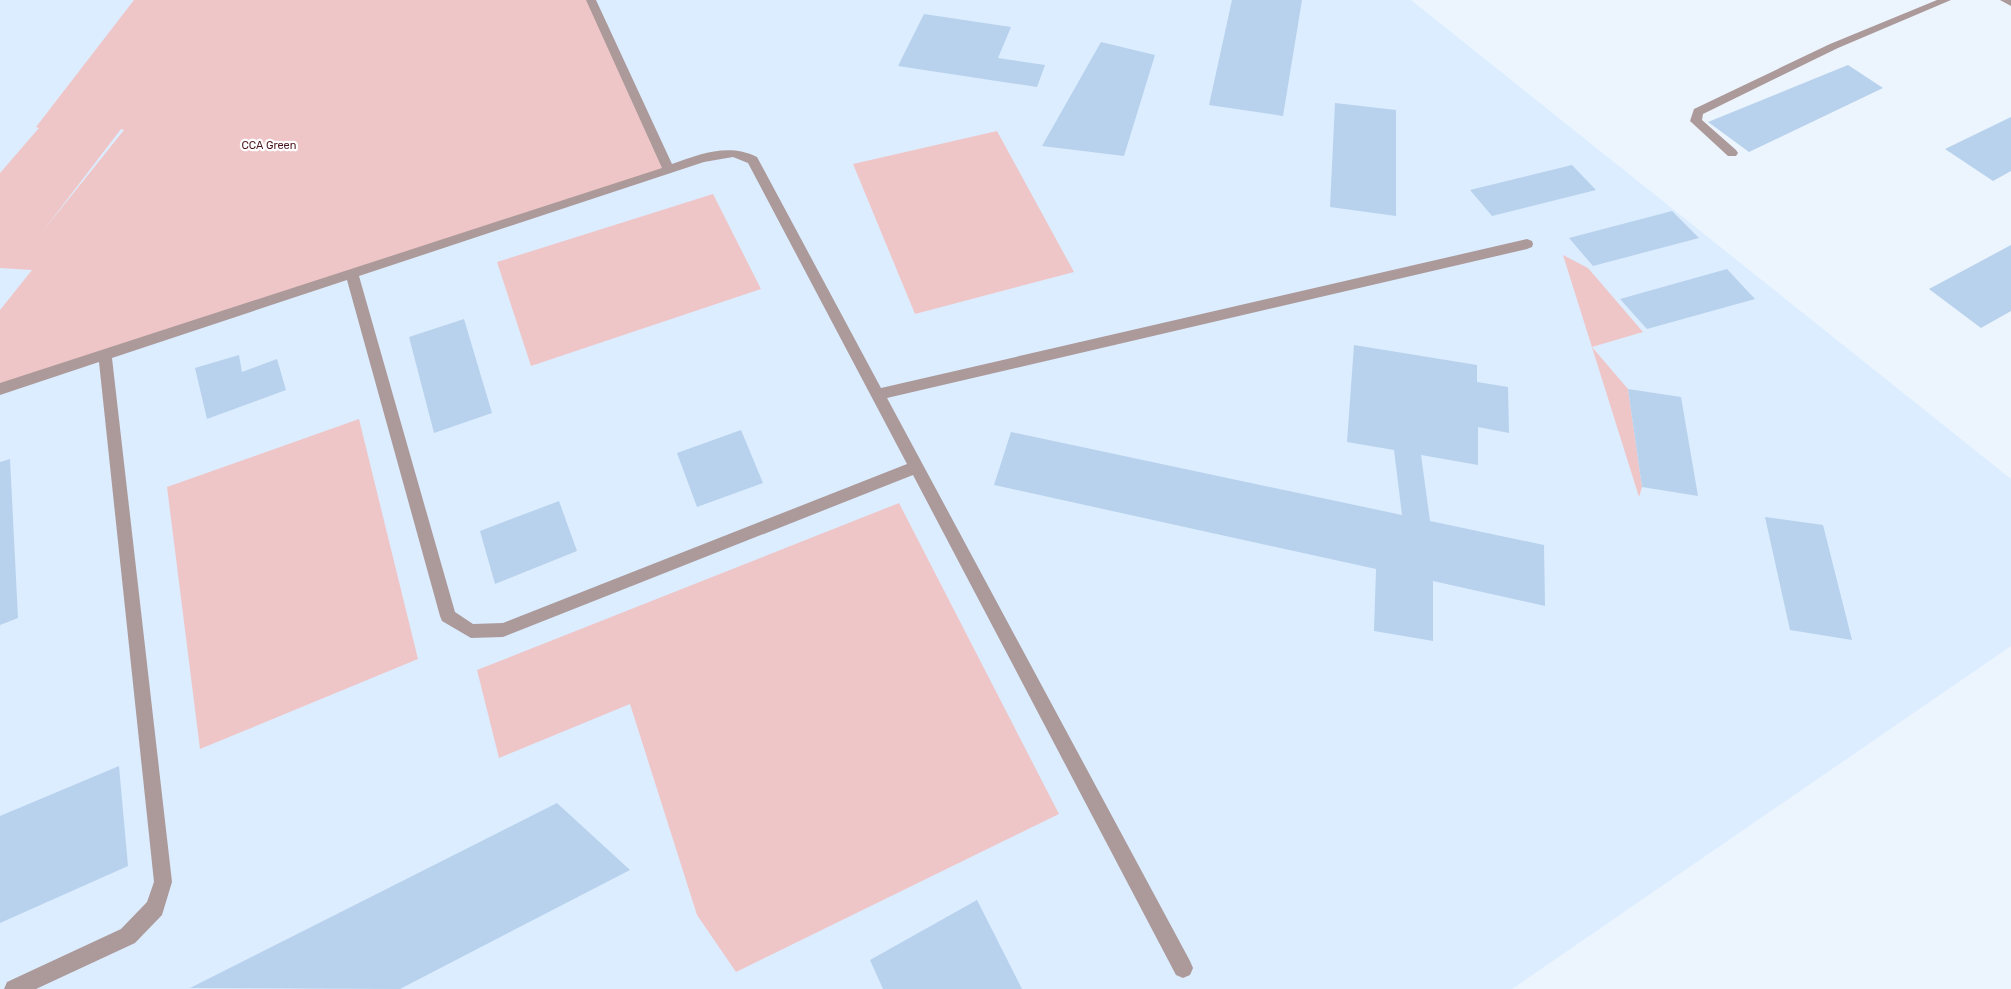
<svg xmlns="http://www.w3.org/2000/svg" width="2011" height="989" viewBox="0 0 2011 989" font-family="Rubik,sans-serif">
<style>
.built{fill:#dcedff}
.green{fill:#efc6c8;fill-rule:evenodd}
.building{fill:#b8d2ed}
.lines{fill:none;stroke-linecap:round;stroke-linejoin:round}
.lane{fill:#ac9a9a;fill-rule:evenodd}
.street{fill:#ac9a9a;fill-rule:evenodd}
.labels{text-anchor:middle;stroke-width:4.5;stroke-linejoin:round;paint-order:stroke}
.far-park-label{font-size:11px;fill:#48161c;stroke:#fff}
</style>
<rect width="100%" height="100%" fill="#ecf5fe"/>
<path class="built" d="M0 0H1411L2011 479V646L1512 989H0Z"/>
<path class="green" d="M134 0H588L667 168 0 386V310L32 270 0 268V173L39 128 36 127ZM121 129 124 130 43 231Z
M997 131 1074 272 915 314 853 164Z
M713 194 761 289 531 366 497 262Z
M1563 255 1588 268 1643 332 1592 347 1628 389 1642 487 1639 497Z
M359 419 418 659 200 749 167 487Z
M899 503 1059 814 736 972 697 915 630 704 499 758 477 670Z"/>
<path class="building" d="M1232 0H1302L1283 116 1209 105Z
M924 14 1011 27 998 58 1045 65 1037 87 898 66Z
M1101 42 1155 55 1124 156 1042 146Z
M1848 65 1883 88 1749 152 1708 122Z
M1335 103 1396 110V216L1330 207Z
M2011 117V171L1993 181 1945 149Z
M1572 165 1596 190 1492 216 1470 190Z
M1672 211 1699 238 1593 266 1569 238Z
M2011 245V311L1981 328 1929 289Z
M1727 269 1755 299 1647 329 1620 299Z
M464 319 492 413 434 433 409 337Z
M1354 345 1477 365V382L1508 387 1509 433 1478 427V465L1421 455 1430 521 1544 545 1545 606 1433 581V641L1374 631 1376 569 994 485 1011 432 1402 515 1394 450 1347 442Z
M239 355 242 372 277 359 286 390 207 419 195 368Z
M1628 389 1681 397 1698 496 1642 487Z
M741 430 763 483 697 507 677 453Z
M10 459 18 618 0 625V462Z
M559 501 577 551 495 584 480 531Z
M1765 517 1823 525 1852 640 1790 630Z
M119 766 128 866 0 923V816Z
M557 803 630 870 400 989 190 988Z
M977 900 1022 989H883L870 960Z"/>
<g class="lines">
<path class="lane" d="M586 0H596L672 164C701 154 728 143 757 157L881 388 1527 239 1532 241 1533 244 1532 247 1527 249 887 398 1190 961 1193 968 1190 975 1183 978 1176 975 913 475 503 637 471 638 442 621 440 616 347 280 112 358 172 882 162 915 135 943 36 989H4L7 982 121 929 147 902 154 882 99 362 0 395V383L662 168ZM733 157 748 163 907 464 503 623 473 624 455 612 359 276 704 162Z
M1937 0H1951L1838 48 1703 114 1702 120 1736 150 1738 153 1736 156H1728L1690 121 1694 109 1830 44Z"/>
<path class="street" d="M2000 0H2011V6Z"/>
</g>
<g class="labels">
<g class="far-park-label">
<text x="269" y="149">CCA Green</text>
</g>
</g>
</svg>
